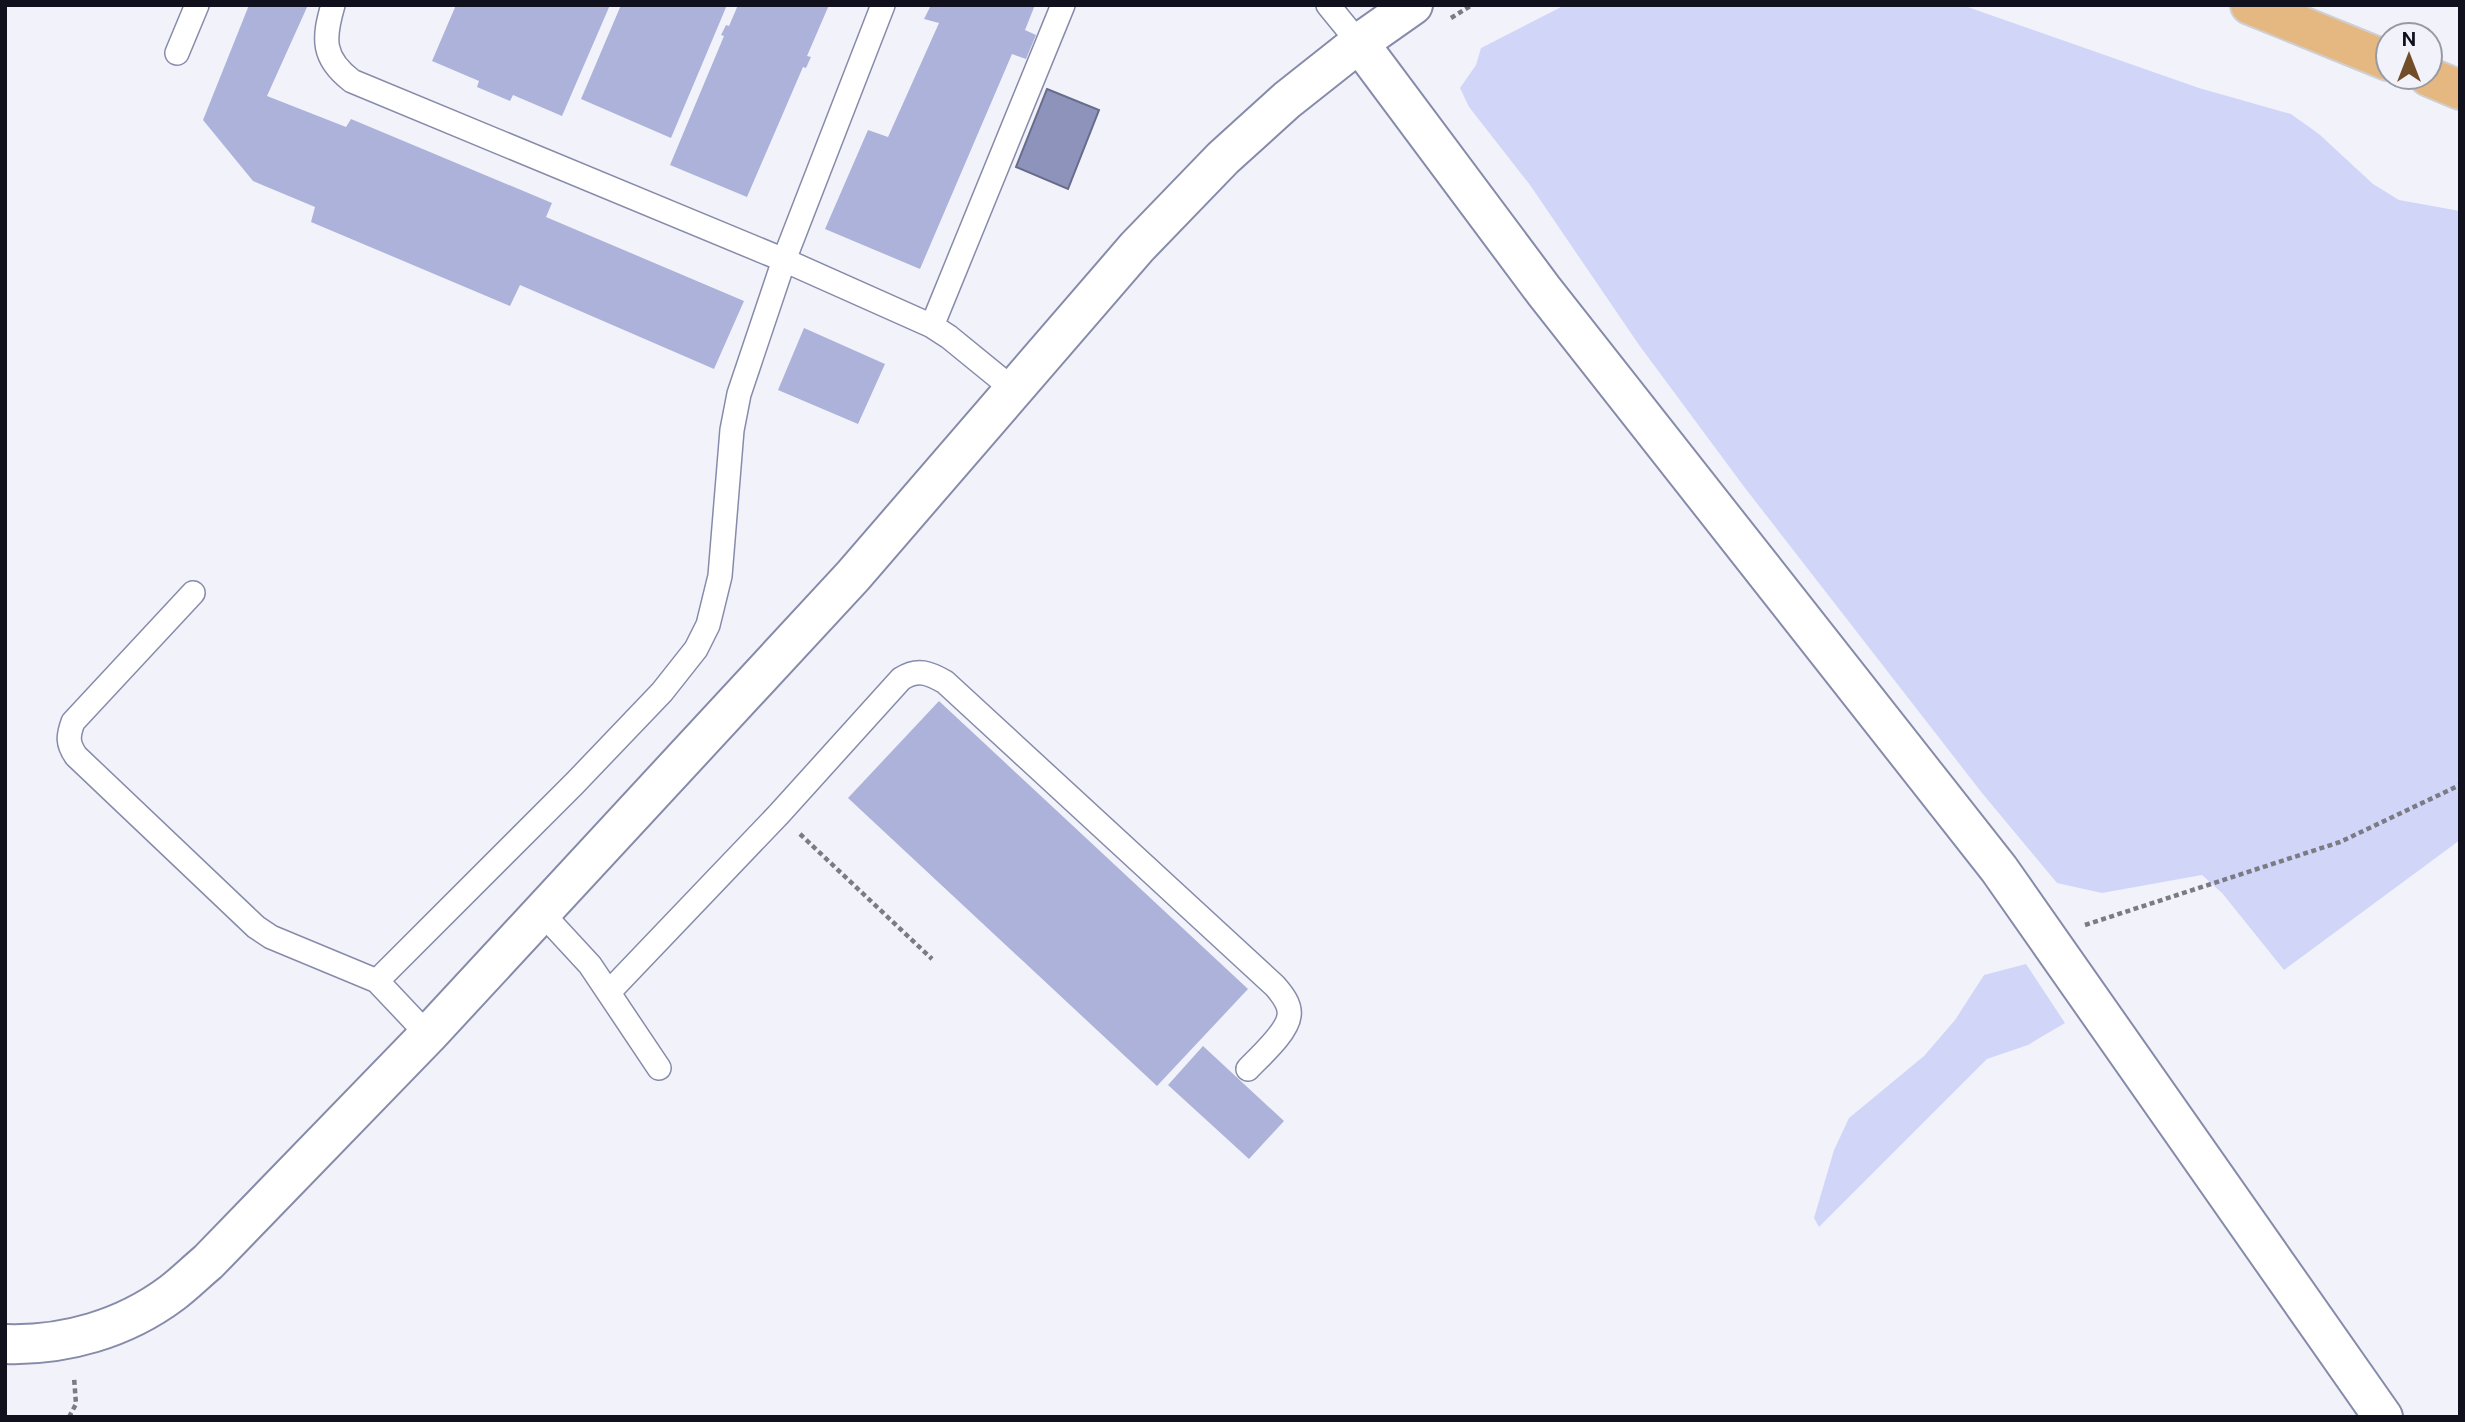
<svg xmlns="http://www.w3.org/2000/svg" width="2465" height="1422" viewBox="0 0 2465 1422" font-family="'Public Sans',sans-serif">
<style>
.green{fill:#d1d6f8}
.water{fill:#8e93bb;stroke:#686c8c;stroke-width:2}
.building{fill:#adb2db}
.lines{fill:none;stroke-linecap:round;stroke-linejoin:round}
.service-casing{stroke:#868baa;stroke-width:26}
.minor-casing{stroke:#868baa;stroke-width:42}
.tertiary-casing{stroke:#868baa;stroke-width:42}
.primary-casing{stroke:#cfcfd2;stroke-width:42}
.path{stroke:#7a7b84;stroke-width:4.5;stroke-dasharray:5 3.5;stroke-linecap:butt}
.service{stroke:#fff;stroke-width:23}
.minor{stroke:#fff;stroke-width:38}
.tertiary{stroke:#fff;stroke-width:38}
.primary{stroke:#e5b881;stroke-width:38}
</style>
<rect width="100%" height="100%" fill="#f2f3fa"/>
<path class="green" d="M1565 5H1962L2199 88 2291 114 2319 134 2373 184 2399 200 2460 211V840L2284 970 2222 893 2202 875 2102 893 2057 883 1982 793 1745 488 1639 345 1530 185 1469 107 1460 88 1476 65 1481 48Z
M2026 964 2065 1023 2028 1045 1987 1059 1819 1227 1814 1218 1834 1150 1849 1118 1924 1056 1955 1020 1984 975Z"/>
<path class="water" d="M1047 89 1099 110 1068 189 1016 167Z"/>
<path class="building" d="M249 5H308L267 96 346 127 351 119 552 203 546 217 744 301 714 369 520 285 510 306 311 222 315 207 253 181 203 120Z
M456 5H610L562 116 513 95 510 101 477 87 479 81 432 61Z
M621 5H727L671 138 581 99Z
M738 5H829L807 56 811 57 806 68 803 67 747 197 670 165 724 36 721 35 726 25 729 26Z
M931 5H1035L1025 30 1036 35 1026 59 1012 54 920 269 825 229 868 130 888 137 939 23 924 19Z
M804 328 885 364 858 424 778 390Z
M939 701 1248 989 1157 1086 848 798Z
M1203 1046 1284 1121 1249 1159 1168 1085Z"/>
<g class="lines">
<defs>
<path id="service" d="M333 5C323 39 322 58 352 81L784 260 932 326 949 337 1014 390
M1328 5 1359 43
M177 53 197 5
M932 326 1063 5
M193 593 73 722C68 736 67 743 76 756L256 927 271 937 377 981
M541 912 590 965 659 1068
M609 992 779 814 901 679C918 668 929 673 945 682L1275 986C1282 994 1291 1005 1289 1016 1287 1033 1259 1057 1248 1069
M428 1035 377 981 575 783 662 692 696 649 708 625 720 576 732 430 739 394 784 260 883 5"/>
<path id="minor" d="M1359 43 1544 291 1999 869 2383 1417"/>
<path id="tertiary" d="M5 1344C64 1346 124 1329 172 1293 184 1284 196 1272 208 1262L428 1035 853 576 1137 247 1223 158 1287 100 1359 43 1413 5"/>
<path id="primary" d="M2250 5 2388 61
M2429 77 2460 90"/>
</defs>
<use href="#service" class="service-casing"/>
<use href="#minor" class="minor-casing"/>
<use href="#tertiary" class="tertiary-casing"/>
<use href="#primary" class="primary-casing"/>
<path class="path" d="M1451 18 1472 5
M800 834 932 959
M2085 925 2340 842 2460 785
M69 1417 76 1404 74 1377"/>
<use href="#service" class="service"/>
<use href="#minor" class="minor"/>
<use href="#tertiary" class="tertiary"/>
<use href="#primary" class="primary"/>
</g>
<rect width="2465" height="1422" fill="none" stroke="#10111d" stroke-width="14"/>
<g transform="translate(2409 56)"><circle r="33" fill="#f2f3fa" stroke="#9899a2" stroke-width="2"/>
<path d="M0-5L12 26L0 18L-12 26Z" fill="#724e28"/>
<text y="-10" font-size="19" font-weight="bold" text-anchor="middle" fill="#10111d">N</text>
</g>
</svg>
